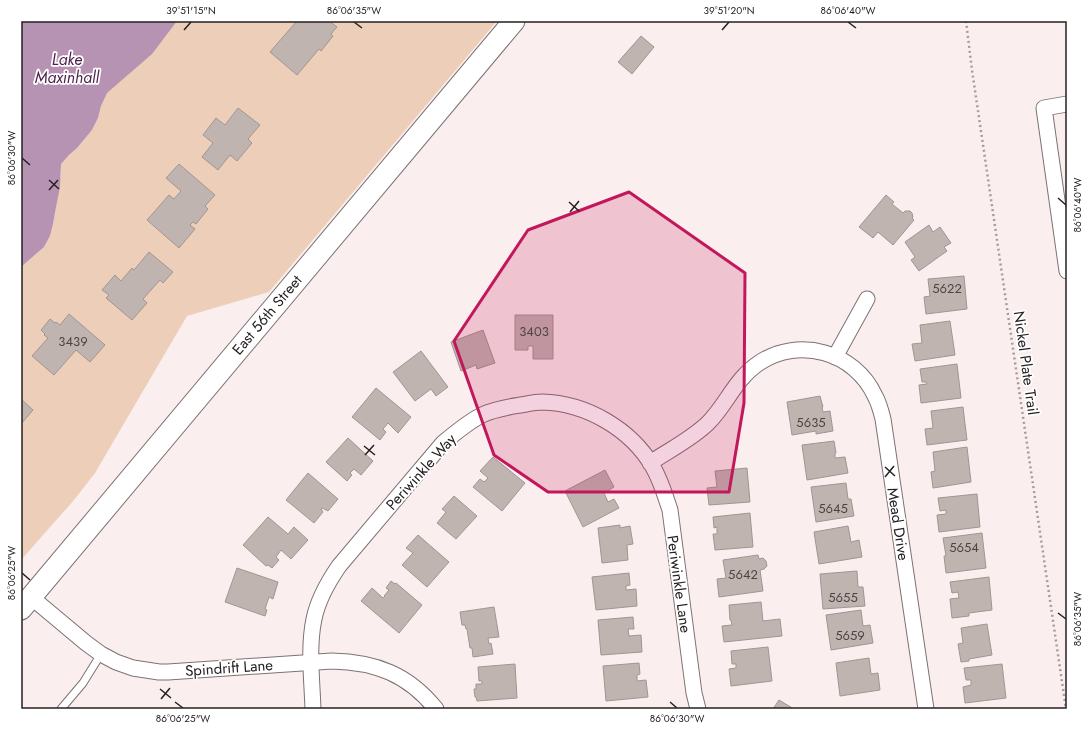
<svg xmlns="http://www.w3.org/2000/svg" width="1088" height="730" viewBox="0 0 1088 730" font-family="Jost,sans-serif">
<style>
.green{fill:#edcfb9}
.water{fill:#b793b3}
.building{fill:#c0b4b1;stroke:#a19592}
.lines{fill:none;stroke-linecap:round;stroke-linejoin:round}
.lane-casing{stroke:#7d7273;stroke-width:9}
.street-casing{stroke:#7d7273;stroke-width:17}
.secondary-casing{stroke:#7d7273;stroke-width:23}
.path{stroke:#a69c9c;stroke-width:2.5;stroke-dasharray:2 3;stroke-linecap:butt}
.lane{stroke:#fff;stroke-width:7}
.street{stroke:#fff;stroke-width:15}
.secondary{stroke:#fff;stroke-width:21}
.marked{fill:#c2185b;fill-opacity:0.2;stroke:#c2185b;stroke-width:3;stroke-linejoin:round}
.ticks{fill:none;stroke:#252021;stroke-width:1.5}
.labels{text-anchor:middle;stroke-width:3.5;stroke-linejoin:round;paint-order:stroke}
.number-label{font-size:13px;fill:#4c4545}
.street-label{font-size:15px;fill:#252021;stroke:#fff}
.water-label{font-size:16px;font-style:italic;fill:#4f224d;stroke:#fff}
.neatline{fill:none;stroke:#252021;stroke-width:1.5}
.ticks-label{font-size:10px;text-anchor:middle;fill:#252021}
</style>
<rect width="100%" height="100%" fill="#fbeeee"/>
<path class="green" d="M177 21H497L269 292 187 316 95 473 74 500 21 560V267L44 247 50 236 53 224 61 173 60 164 69 155 77 148 92 130 98 118 101 106 106 93 128 74Z"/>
<path class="water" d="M21 21H177L152 54 107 93 101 106 98 118 92 130 77 148 69 155 61 164 60 187 56 207 53 224 50 236 44 247 21 267Z"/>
<path class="building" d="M295 21H329L337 27 331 34 333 36 321 51 319 49 297 75 270 52 296 22Z
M641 36 654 47 632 74 618 62Z
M238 108 260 125 248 139 252 143 237 161 230 155 218 170 202 157 213 143 203 135 216 118 225 125Z
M179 164 215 195 205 206 208 209 196 224 193 222 190 225 195 229 179 248 147 220 169 195 174 199 181 191 166 178Z
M886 195 894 202 892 204 903 213 905 211H910L912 213 913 217 912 218 914 220 893 245 878 232 873 238 859 227Z
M929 225 933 232 940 227 951 243 944 247 947 251 919 271 911 260 915 257 905 242Z
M149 252 173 272 163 283 160 280 143 299 147 303 132 320 106 298 109 295 102 290 115 275 121 281 132 268 134 270Z
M964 276 967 309 926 314 924 297 930 296 928 279Z
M69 314 105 345 90 362 76 350 54 375 32 356 48 338 44 335 45 334 41 330 50 319 55 323 56 322 60 325Z
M515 315H553V359H533V346H528V350H515Z
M950 321 955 355 915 361 912 344 922 343 920 325Z
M483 330 495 363 477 369 476 365 461 371 451 342Z
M421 351 448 387 436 396 431 389 415 401 393 372Z
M957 364 961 398 921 403 919 385 927 384 926 382H922L920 369Z
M376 388 411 417 398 433 388 423 383 429 386 432 380 440 352 417Z
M820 396 823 407H822L823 412 830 411 833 431 816 434V431L792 435 787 402Z
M21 399 33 410 21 424Z
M963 407 967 440 927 445 925 429 933 428 931 411Z
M348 438 373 461 361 475 354 469 350 473 352 475 347 481 326 462Z
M834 441 836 453H835V458L845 457 848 473 807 480 802 445Z
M967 447 971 482 933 488 931 472 935 471 933 452Z
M493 457 525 483 502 511 473 487 480 479 484 482 488 478 480 471Z
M747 468 750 502 709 505 707 488 717 487 715 471Z
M605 470 614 487 604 493 608 502 614 499 619 508 583 527 565 491Z
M308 473 338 499 328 511 322 508 321 509 323 512 314 523 286 500Z
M846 483 848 499H851L854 516 816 522 811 487Z
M977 494 980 527 939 532 937 515 946 514V510L940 511 938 498Z
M454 496 477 516 456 539 437 523 446 512 442 509Z
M750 513 753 547 715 550 713 534H717V527L714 528 713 517Z
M268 517 288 534 294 527 308 540 291 559 281 550 276 557 279 560 272 568 268 565 266 566 243 545Z
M620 525V528L630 526 633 544 627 545 628 560 602 563 598 528Z
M848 526 851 542 859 540 862 557 819 564 814 532Z
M982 533 986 568 946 573 944 556H946L943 538Z
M418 535 449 562 427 587 402 565 413 553 406 548Z
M758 555 759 559 763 558 766 561 767 566 764 569 760 570 763 591 719 597 717 579 726 578 723 560Z
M237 568 278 582 273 599 269 597 265 609 267 610 265 616 225 602Z
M857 571 858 587H863L865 606 823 609 820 574Z
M629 573 630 585 626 586V590L636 589 637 606 596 610 592 577Z
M989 577 992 610 969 613V616L952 618 950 599 959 598 958 592 952 593 950 582Z
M391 581 395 584 396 583 422 605 399 633 361 601 372 588 383 598 385 596H384L389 590 386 588Z
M761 602 763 621 780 619 782 636 724 642 722 626 732 625 731 620H730L729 605Z
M494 607 499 637 488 638 489 644 491 643 493 654 473 657 472 648H470L467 629H466L465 625H462L460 612Z
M861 610 863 626 870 625 873 643 831 650 826 615Z
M633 617 634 629H628L629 636 641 635 642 652 601 655 598 620Z
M987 624 992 655 969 659V661L961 662 958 644 963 643 961 628Z
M768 647 772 681 731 686 729 669 736 668V664H732L731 651Z
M869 658 871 674 878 673 880 690 840 696 836 663Z
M639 663 640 674 637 675V681L646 680 648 697 606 701 603 666Z
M515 664 517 698 477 701 476 697H475L474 689H476V684H482V681H479L478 667Z
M1002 664 1006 698 965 703 963 687 971 685V680H966L964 668Z
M779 700 794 709H773Z"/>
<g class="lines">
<defs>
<path id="lane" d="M61 709 83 683 101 654"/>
<path id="street" d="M1067 104 1044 108 1067 271
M835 357 867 299
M650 463C668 451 693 438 708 423 727 404 735 379 759 363 799 336 855 352 875 396 879 403 881 411 883 419L926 709
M31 597 86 643 101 654 116 662 133 668 159 672H168L332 661C375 662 408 674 436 709
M313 709C312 680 308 647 314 619 318 599 328 582 339 566L443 443C455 433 468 422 482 415 494 409 508 407 521 405 527 404 535 402 542 402 586 403 631 429 653 467 661 481 665 495 670 510L694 693 698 709"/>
<path id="secondary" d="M21 609 514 21"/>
</defs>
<use href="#lane" class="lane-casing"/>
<use href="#street" class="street-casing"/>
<use href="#secondary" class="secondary-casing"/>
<path class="path" d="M966 21 972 70 1066 709"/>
<use href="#lane" class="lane"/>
<use href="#street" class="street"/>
<use href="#secondary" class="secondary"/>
</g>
<path class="marked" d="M629 192 745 273 744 403 729 492H548L494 455 454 341 528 230Z"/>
<path class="ticks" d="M354 22 362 28M848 22 856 28M184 30 191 22M722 30 729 22M22 158 30 165M49 180 59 189M49 190 58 180M1058 198 1066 205M569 202 579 211M570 212 579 201M364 446 375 455M365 455 374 445M885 467 895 476M885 477 894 466M22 573 30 580M1058 613 1066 619M160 689 171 698M161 699 170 688M175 702 183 708M670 702 677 708"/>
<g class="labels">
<g class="number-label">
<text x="947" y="293">5622</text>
<text x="534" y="336">3403</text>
<text x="73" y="346">3439</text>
<text x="811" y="427">5635</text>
<text x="833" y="513">5645</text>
<text x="964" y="552">5654</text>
<text x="743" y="579">5642</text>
<text x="843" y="602">5655</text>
<text x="850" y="640">5659</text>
</g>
<g class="street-label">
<text transform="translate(267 315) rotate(-50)" y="5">East 56th Street</text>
<text transform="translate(1026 363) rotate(82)" y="5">Nickel Plate Trail</text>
<text transform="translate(421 472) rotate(-48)" y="5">Periwinkle Way</text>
<text transform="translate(898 524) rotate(81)" y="5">Mead Drive</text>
<text transform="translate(679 584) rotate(82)" y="5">Periwinkle Lane</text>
<text transform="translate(229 668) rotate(-4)" y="5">Spindrift Lane</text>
</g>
<g class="water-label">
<text x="67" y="65">Lake<tspan x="67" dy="18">Maxinhall</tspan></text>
</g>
</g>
<rect width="1088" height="730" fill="none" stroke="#ffffff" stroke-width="44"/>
<rect x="22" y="22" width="1044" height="686" class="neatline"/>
<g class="ticks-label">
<text x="191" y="14">39°51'15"N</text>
<text x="354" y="14">86°06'35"W</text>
<text x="729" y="14">39°51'20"N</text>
<text x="848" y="14">86°06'40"W</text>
<text transform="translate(11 158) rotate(-90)" y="4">86°06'30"W</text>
<text transform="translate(1077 205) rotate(-90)" y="4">86°06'40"W</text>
<text transform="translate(11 573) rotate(-90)" y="4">86°06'25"W</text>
<text transform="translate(1077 619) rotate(-90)" y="4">86°06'35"W</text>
<text x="183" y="722">86°06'25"W</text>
<text x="677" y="722">86°06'30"W</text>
</g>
</svg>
